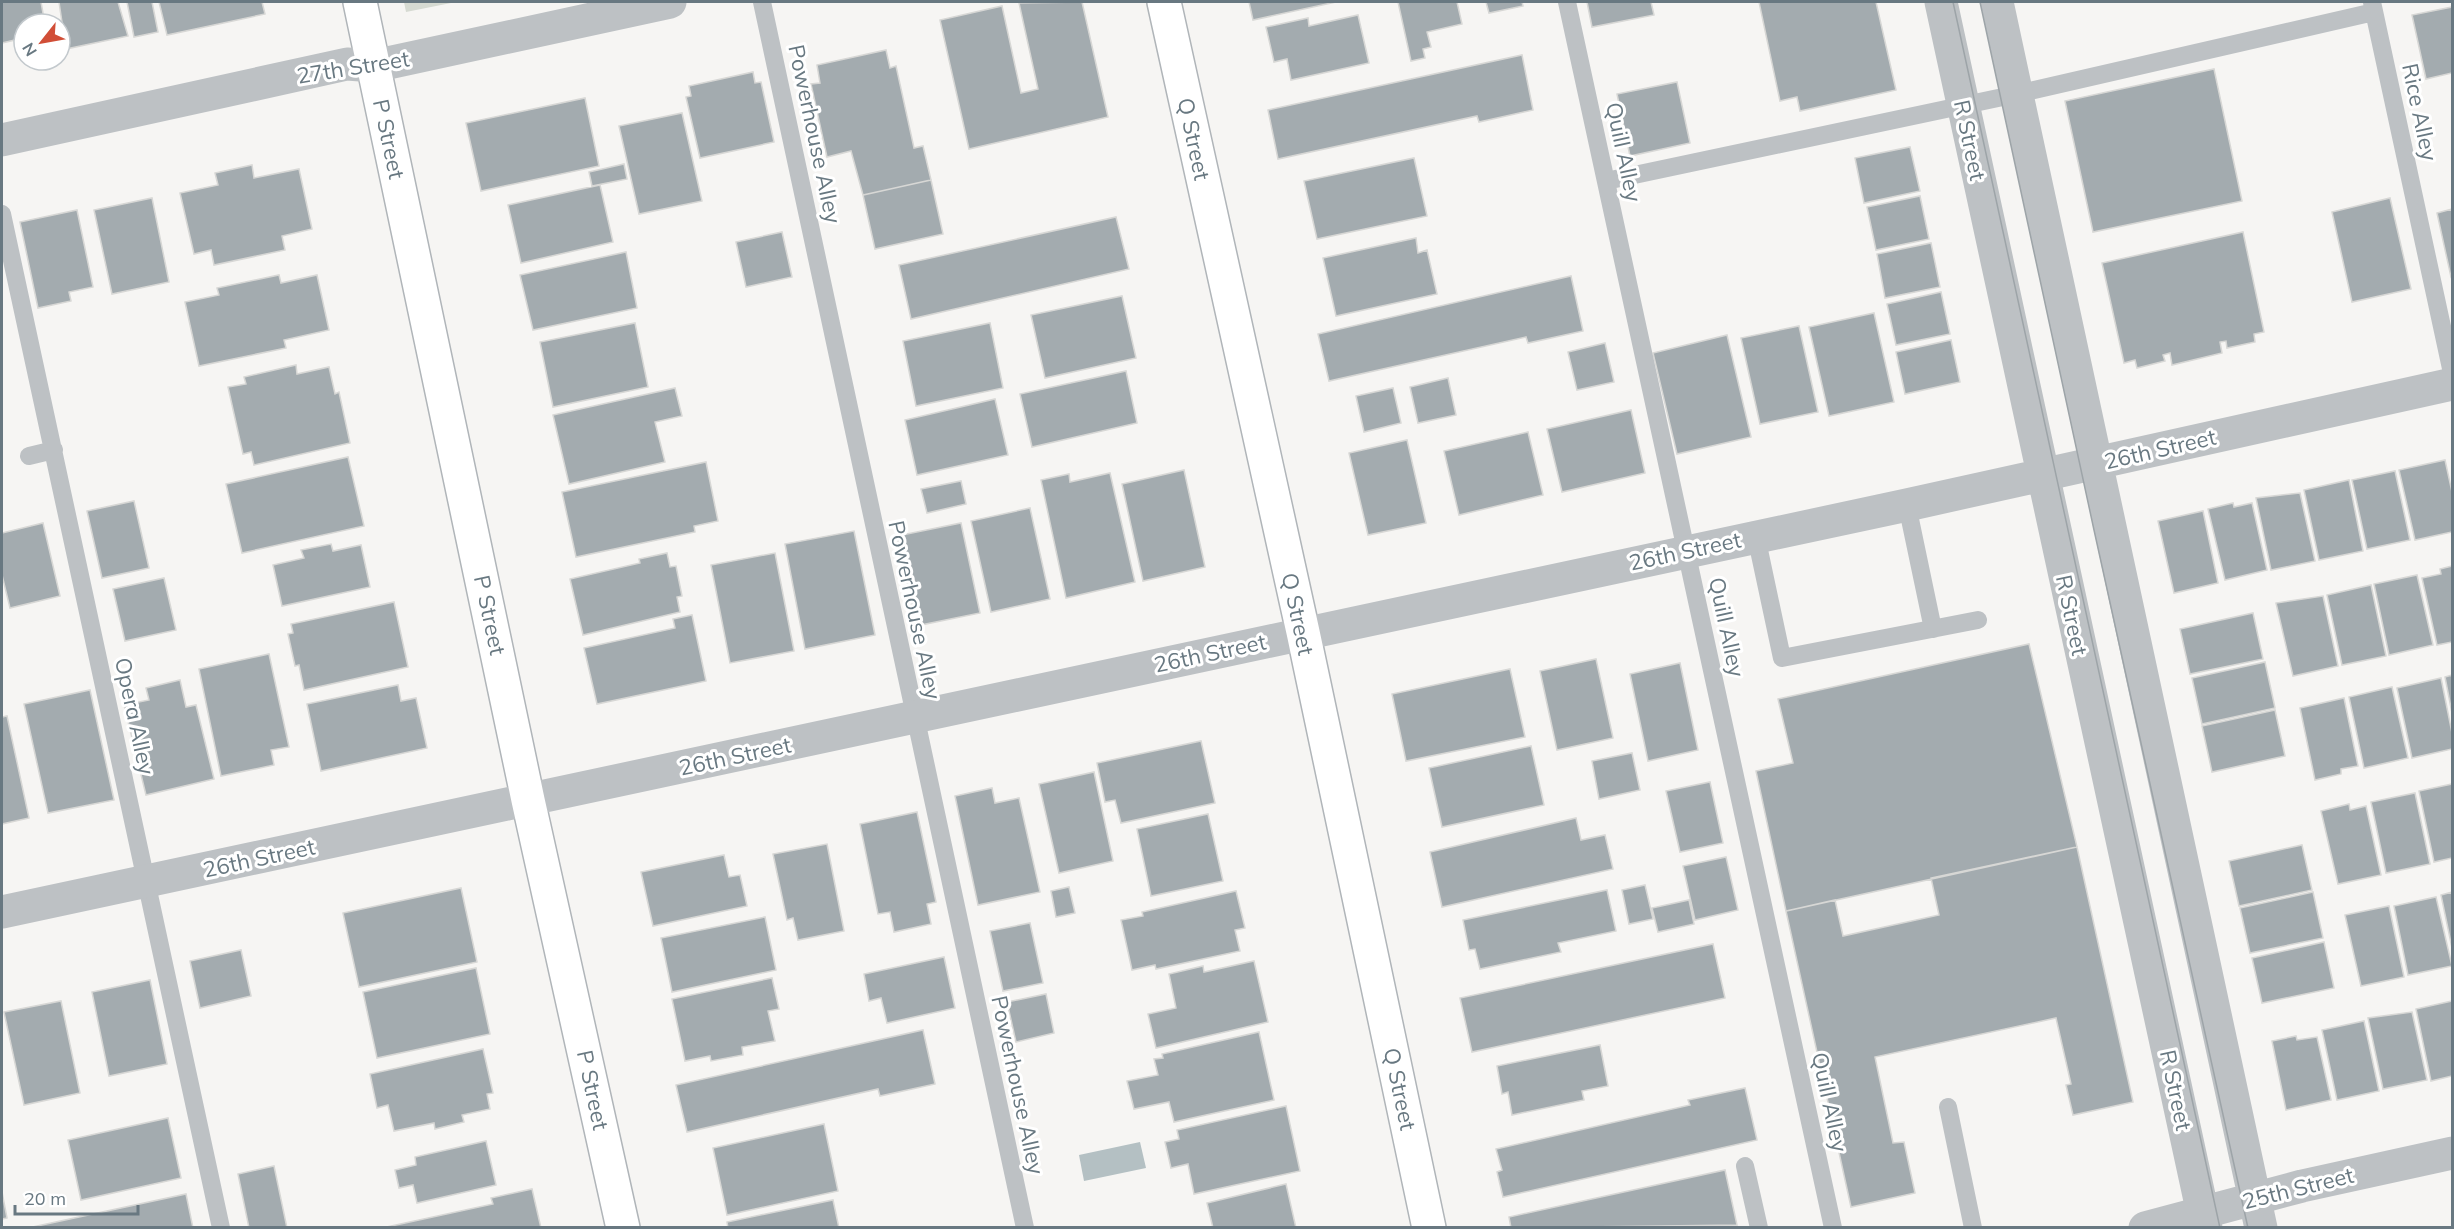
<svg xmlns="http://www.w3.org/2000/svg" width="2454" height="1229" viewBox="0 0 2454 1229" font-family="Mulish,sans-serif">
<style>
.green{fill:#d6dad2}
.water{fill:#b4c0c3}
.building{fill:#a3abaf;stroke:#d7d7d5;stroke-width:1.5}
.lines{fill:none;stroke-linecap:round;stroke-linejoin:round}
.secondary-casing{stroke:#b0b5b9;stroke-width:36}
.lane{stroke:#bdc1c4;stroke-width:18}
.street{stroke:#bdc1c4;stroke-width:33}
.secondary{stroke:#fff;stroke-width:33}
.tram{stroke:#9da4a8;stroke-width:1.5}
.labels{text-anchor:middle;stroke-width:6;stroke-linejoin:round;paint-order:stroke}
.street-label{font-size:22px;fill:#687881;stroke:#fff}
</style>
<rect width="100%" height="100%" fill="#f6f5f3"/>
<path class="green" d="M404 2H456L406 12Z"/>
<path class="water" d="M1140 1142 1146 1168 1084 1181 1079 1155Z"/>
<path class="building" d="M2 2H41L45 24H24V50L18 52 15 40 2 43Z
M59 2H118L128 36 66 49Z
M127 2H152L158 32 134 37Z
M159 2H262L265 14 167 35Z
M1082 2 1108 117 969 149 940 20 1002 6 1021 93 1038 89 1019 3Z
M1249 2H1336L1253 20Z
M1398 2H1457L1462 24 1427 32 1431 47 1423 49 1425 58 1411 61Z
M1486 2H1522L1523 6 1489 13Z
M1587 2H1651L1654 15 1592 27Z
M1759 2H1876L1896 90 1800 111 1797 97 1780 101Z
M2452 7V73L2426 79 2412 15Z
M1358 15 1369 63 1291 80 1287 59 1274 62 1266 27 1308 18 1309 26Z
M886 50 890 68 896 66 914 148 923 146 931 180 863 195 851 151 827 157 811 84 820 83 817 65Z
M1522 55 1533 110 1479 122 1477 116 1278 159 1268 110Z
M2214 69 2242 201 2093 232 2065 101Z
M753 72 755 83 761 82 774 142 700 158 686 97 691 96 689 86Z
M1677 82 1690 143 1630 156 1617 94Z
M585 98 599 166 481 191 466 123Z
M682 113 702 201 639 214 619 126Z
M1910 147 1920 191 1864 203 1855 158Z
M1414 158 1427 216 1317 239 1304 181Z
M624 164 627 179 592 186 589 172Z
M252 165 254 178 299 169 312 229 282 236 285 250 214 265 211 250 194 254 180 193 218 185 215 173Z
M931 180 943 234 875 249 863 195Z
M600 185 613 242 521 263 508 205Z
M1920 196 1929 239 1876 250 1867 207Z
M152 198 169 282 112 294 94 210Z
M2390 198 2411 289 2352 302 2332 212Z
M2452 209V276L2451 277 2437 213Z
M77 210 93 287 69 292 71 301 38 308 20 222Z
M1116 217 1129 269 911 319 899 265Z
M782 232 792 277 746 287 736 242Z
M2243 232 2264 332 2254 334 2255 342 2227 348 2226 341 2220 342 2222 353 2172 365 2170 353 2163 355 2165 361 2137 368 2135 360 2124 363 2102 263Z
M1416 238 1418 253 1427 250 1437 294 1336 316 1323 258Z
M1931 243 1940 287 1885 298 1877 254Z
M626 252 637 308 533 330 520 275Z
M279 275 281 283 317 275 329 330 284 340 286 348 199 366 185 302 219 295 217 288Z
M1571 276 1583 331 1528 343 1526 337 1329 381 1318 334Z
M1941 292 1950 334 1896 345 1887 304Z
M1122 296 1136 358 1045 378 1031 315Z
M1874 313 1894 402 1829 416 1809 327Z
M635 323 648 387 553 407 540 342Z
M990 323 1003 388 916 406 903 341Z
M1799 326 1818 412 1760 424 1741 338Z
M1727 335 1751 437 1677 454 1653 353Z
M1951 340 1960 382 1905 394 1896 352Z
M1605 343 1614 382 1577 390 1568 352Z
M296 365 297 374 329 367 335 394 339 392 350 443 254 465 251 452 243 454 228 387 246 384 244 377Z
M1126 371 1137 423 1032 447 1020 394Z
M1448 378 1456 415 1418 423 1410 387Z
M675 388 682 416 655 422 665 462 569 484 553 415Z
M1393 388 1401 423 1364 432 1356 396Z
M995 399 1008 455 917 475 905 420Z
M1631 410 1645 473 1562 492 1547 429Z
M1528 432 1543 495 1459 515 1444 451Z
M1407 440 1426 523 1368 535 1349 453Z
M348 457 364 526 242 553 226 484Z
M2445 460 2452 492V532L2415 540 2399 470Z
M706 462 718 521 694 526 695 532 576 557 562 492Z
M1184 470 1205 567 1143 581 1122 484Z
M2395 471 2410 540 2367 549 2352 480Z
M1110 473 1135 582 1066 598 1041 480 1069 474 1070 482Z
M2349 480 2363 551 2319 560 2304 490Z
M961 481 966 504 927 513 921 489Z
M2300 493 2315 561 2271 570 2256 498Z
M134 501 149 568 102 578 87 511Z
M2233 503 2234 507 2252 503 2267 570 2225 580 2208 509Z
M1030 508 1050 599 991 612 971 521Z
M2203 511 2218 583 2174 593 2158 521Z
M43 523 60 596 10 608 2 575V533Z
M961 523 980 613 916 626 897 536Z
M854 531 875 635 805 649 785 544Z
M331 544 333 551 361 545 370 587 282 606 273 565 304 558 301 550Z
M667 553 670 567 676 566 682 596 677 597 680 612 583 635 570 579 640 563 639 559Z
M775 553 794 651 730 663 711 565Z
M2452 566V642L2437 645 2422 578 2441 574 2440 569Z
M2417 575 2433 645 2389 655 2374 584Z
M164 578 176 630 125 641 113 589Z
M2371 585 2386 656 2342 665 2327 595Z
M2323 596 2338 666 2293 676 2276 603Z
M394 602 408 667 304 690 299 665 295 666 288 634 293 633 291 624Z
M2253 613 2263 659 2190 674 2180 629Z
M692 615 706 681 597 704 584 648 675 628 673 619Z
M2029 644 2077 847 1786 911 1756 771 1793 763 1778 699Z
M269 654 289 747 271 750 274 765 221 776 199 669Z
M1596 659 1613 738 1557 750 1540 671Z
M2265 662 2275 708 2202 724 2192 678Z
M1680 663 1698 750 1648 761 1630 674Z
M1510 669 1525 737 1406 761 1392 694Z
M2452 675V713L2445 677Z
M2441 678 2452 733V749L2412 758 2397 688Z
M180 680 186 707 196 705 214 779 146 795 124 705 149 700 146 688Z
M398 685 401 701 416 698 427 748 321 771 307 704Z
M2392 687 2408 758 2364 768 2349 697Z
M90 690 114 800 48 813 24 704Z
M2344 698 2358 766 2341 769V774L2315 780 2300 708Z
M2275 710 2285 756 2212 772 2202 726Z
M7 716 29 818 2 824V717Z
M1201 741 1215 803 1121 823 1115 800 1105 802 1097 763Z
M1531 746 1544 805 1442 827 1429 768Z
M1632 753 1640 790 1599 799 1592 761Z
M1094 772 1113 861 1059 873 1039 784Z
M1710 782 1723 843 1680 852 1666 791Z
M2452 784V858L2434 862 2419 791Z
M992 788 995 803 1019 798 1040 892 978 905 955 796Z
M2415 793 2430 864 2386 873 2371 802Z
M2349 804 2350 810 2366 806 2381 875 2338 884 2321 811Z
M917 812 936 902 927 904 931 924 894 932 890 912 878 914 860 824Z
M1208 814 1223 881 1151 896 1137 829Z
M1576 818 1581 840 1605 835 1613 869 1442 907 1430 852Z
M827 844 844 931 798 940 793 918 787 920 773 854Z
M2302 845 2312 890 2239 906 2229 861Z
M2077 847 2133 1102 2073 1115 2066 1085 2071 1084 2056 1018 1875 1057 1893 1143 1904 1142 1915 1193 1851 1207 1786 911 1835 900 1843 936 1939 915 1931 878Z
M724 855 729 877 740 875 747 906 653 926 641 872Z
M1726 857 1738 910 1695 920 1683 866Z
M1645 885 1653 919 1629 924 1622 890Z
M1069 887 1075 913 1056 917 1051 891Z
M461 888 477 962 359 987 343 913Z
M1607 890 1616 931 1558 943 1561 952 1480 969 1475 949 1469 950 1463 920Z
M1236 891 1245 928 1235 930 1240 951 1156 969 1155 965 1132 970 1121 920 1143 916 1142 912Z
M2313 892 2323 938 2250 953 2240 908Z
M2452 892V948L2441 895Z
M2436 897 2452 966 2408 975 2394 906Z
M1689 900 1694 924 1658 932 1652 908Z
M2389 906 2404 977 2361 986 2345 915Z
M765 917 776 970 672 992 661 938Z
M1030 923 1043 983 1003 991 990 931Z
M2324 942 2334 988 2262 1003 2252 958Z
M1713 944 1725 998 1472 1052 1460 998Z
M241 950 251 996 200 1008 190 961Z
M944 957 955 1008 887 1023 881 998 869 1001 864 974Z
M1254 961 1268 1022 1156 1048 1148 1014 1176 1008 1169 974 1203 966 1204 972Z
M476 968 490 1034 377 1058 363 992Z
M772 978 779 1009 768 1011 775 1041 742 1047 743 1055 711 1061 710 1056 685 1061 672 999Z
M150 980 167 1064 109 1076 92 992Z
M1046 994 1054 1033 1016 1042 1007 1002Z
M61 1001 80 1093 24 1105 4 1012Z
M2452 1001V1076L2431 1081 2416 1009Z
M2412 1012 2427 1080 2383 1089 2368 1018Z
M2364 1021 2379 1091 2337 1100 2322 1030Z
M923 1030 935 1084 880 1096 878 1089 687 1132 676 1085Z
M1259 1032 1274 1100 1174 1122 1169 1102 1134 1109 1127 1081 1158 1075 1154 1059 1163 1058 1162 1054Z
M2296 1036 2297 1040 2317 1037 2331 1100 2286 1110 2272 1041Z
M1600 1045 1608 1086 1582 1091 1584 1100 1512 1115 1508 1092 1502 1094 1497 1066Z
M483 1049 493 1093 487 1094 490 1109 462 1115 464 1122 435 1129 434 1123 394 1131 388 1105 377 1108 370 1074Z
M1745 1088 1757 1140 1503 1197 1497 1172 1502 1170 1496 1149 1690 1105 1688 1100Z
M1286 1106 1300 1171 1194 1194 1188 1164 1171 1168 1165 1142 1179 1139 1177 1130Z
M168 1118 181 1178 81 1200 68 1140Z
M824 1124 838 1191 727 1215 713 1148Z
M486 1141 496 1185 417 1203 413 1185 399 1188 395 1170 416 1165 415 1157Z
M274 1166 287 1228H249L238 1174Z
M1725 1170 1737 1225 1511 1228 1509 1217Z
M1286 1184 1296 1228H1213L1207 1203Z
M532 1189 541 1228H382L493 1204 491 1198Z
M2 1192 7 1218 2 1219Z
M186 1194 193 1228H28Z
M833 1200 839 1228H728L727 1222Z"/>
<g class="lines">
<defs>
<path id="secondary" d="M360 2 528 800 623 1228
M1164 2 1303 632 1429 1228"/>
</defs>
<use href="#secondary" class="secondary-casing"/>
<path class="lane" d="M762 2 1025 1228
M1567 2 1833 1228
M2372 2 2452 373
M1606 181 2017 94 2374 12
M2 214 221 1228
M29 456 54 450
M1907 505 1933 629
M1756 536 1782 658 1978 620
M1948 1107 1973 1228
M1745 1166 1759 1228"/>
<path class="street" d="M1941 2 2206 1228
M1997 2 2261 1228
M2 140 347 64 374 66 670 2
M2 912 1907 505 2452 384
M2145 1228 2302 1186 2452 1153"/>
<use href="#secondary" class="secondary"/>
<path class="tram" d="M1953 2 2220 1228
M1980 2 2094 530 2248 1228"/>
</g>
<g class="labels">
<g class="street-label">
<text transform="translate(353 67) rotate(-9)" y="8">27th Street</text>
<text transform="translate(2420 112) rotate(78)" y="8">Rice Alley</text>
<text transform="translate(815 134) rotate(78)" y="8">Powerhouse Alley</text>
<text transform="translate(389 139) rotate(78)" y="8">P Street</text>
<text transform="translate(1194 139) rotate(78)" y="8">Q Street</text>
<text transform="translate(1970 140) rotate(78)" y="8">R Street</text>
<text transform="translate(1624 152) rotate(78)" y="8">Quill Alley</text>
<text transform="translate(2160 449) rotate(-13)" y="8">26th Street</text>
<text transform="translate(1685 551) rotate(-12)" y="8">26th Street</text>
<text transform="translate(915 610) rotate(78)" y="8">Powerhouse Alley</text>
<text transform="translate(1298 614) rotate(78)" y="8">Q Street</text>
<text transform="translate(490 615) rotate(78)" y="8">P Street</text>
<text transform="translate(2072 615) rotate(78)" y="8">R Street</text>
<text transform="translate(1727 627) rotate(78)" y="8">Quill Alley</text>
<text transform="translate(1210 653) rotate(-12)" y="8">26th Street</text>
<text transform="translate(135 716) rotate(78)" y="8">Opera Alley</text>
<text transform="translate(735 756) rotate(-12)" y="8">26th Street</text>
<text transform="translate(259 858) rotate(-12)" y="8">26th Street</text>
<text transform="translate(1018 1085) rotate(78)" y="8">Powerhouse Alley</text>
<text transform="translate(1400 1089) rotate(78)" y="8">Q Street</text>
<text transform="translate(593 1090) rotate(78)" y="8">P Street</text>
<text transform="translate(2176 1090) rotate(78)" y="8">R Street</text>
<text transform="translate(1830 1102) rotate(78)" y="8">Quill Alley</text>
<text transform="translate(2298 1188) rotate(-14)" y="8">25th Street</text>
</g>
</g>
<rect width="2454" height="1229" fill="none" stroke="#687881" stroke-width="6"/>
<g transform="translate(42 42) rotate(239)"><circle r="28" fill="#ffffff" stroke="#c3c9cd" stroke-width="1.5"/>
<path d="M0-4.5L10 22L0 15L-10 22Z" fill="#d14e37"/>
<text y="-9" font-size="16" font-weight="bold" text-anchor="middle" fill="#687881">N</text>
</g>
<path d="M15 1205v9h123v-9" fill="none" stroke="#687881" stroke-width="3"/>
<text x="24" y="1205" font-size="18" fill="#687881" stroke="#ffffff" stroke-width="4.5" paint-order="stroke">20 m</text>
</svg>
